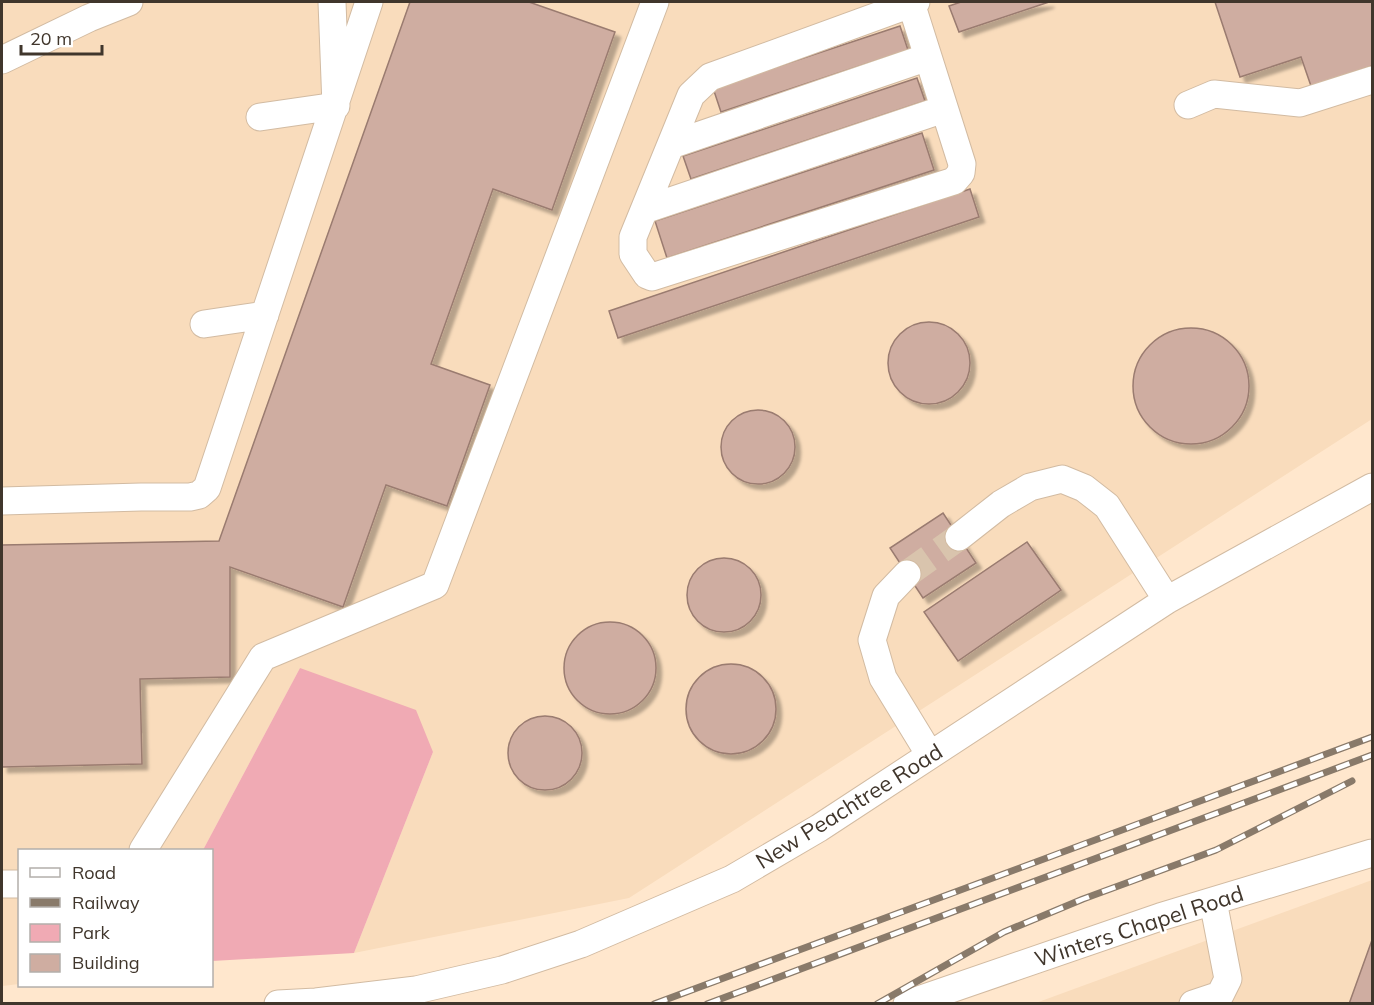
<svg xmlns="http://www.w3.org/2000/svg" width="1374" height="1005" viewBox="0 0 1374 1005" font-family="Mulish,sans-serif">
<style>
.built{fill:#f9dcbc}
.green{fill:#f0aab4}
.building{fill:#cfada1;stroke:#9a7b70;stroke-width:1.5;filter:url(#shadow)}
.lines{fill:none;stroke-linecap:round;stroke-linejoin:round}
.minor-tunnel{stroke:#d9c4ad;stroke-width:27;stroke-dasharray:27 14;stroke-linecap:butt}
.minor-casing{stroke:#d2bba2;stroke-width:29}
.minor{stroke:#fff;stroke-width:27}
.rail-casing{stroke:#897a6a;stroke-width:7}
.rail{stroke:#fff;stroke-width:4.5;stroke-dasharray:14;stroke-linecap:butt}
.labels{text-anchor:middle;stroke-width:5;stroke-linejoin:round;paint-order:stroke}
.street-label{font-size:22px;fill:#40362c;stroke:#fff}
</style>
<defs>
<filter id="shadow"><feDropShadow dx="5.5" dy="5.5" stdDeviation="1.5" flood-color="#0004"/></filter>
</defs>
<rect width="100%" height="100%" fill="#ffe7cd"/>
<path class="built" d="M2 2H1372V419L629 898 354 953 433 752 300 668 203 850H20L19 984 2 986Z
M1372 880V1003L1033 1004 1353 887Z"/>
<path class="green" d="M300 668 416 710 433 752 354 953 212 961V850H203Z"/>
<path class="building" d="M410 2H529L615 32 552 210 493 189 431 364 490 385 447 506 386 485 343 607 230 567V677L140 679 142 764 2 767V545L219 541Z
M961 2H1049L959 32 949 6Z
M1215 2H1372V66L1311 86 1301 57 1240 77Z
M900 26 908 50 721 112 713 88Z
M917 78 925 101 691 179 683 156Z
M922 133 934 170 667 258 655 221Z
M970 189 979 217 618 338 609 311Z
M888 363a41 41 0 1 1 82 0a41 41 0 1 1-82 0Z
M1133 386a58 58 0 1 1 116 0a58 58 0 1 1-116 0Z
M721 447a37 37 0 1 1 74 0a37 37 0 1 1-74 0Z
M943 513 976 563 923 598 890 548Z
M1027 542 1061 590 958 661 924 612Z
M687 595a37 37 0 1 1 74 0a37 37 0 1 1-74 0Z
M564 668a46 46 0 1 1 92 0a46 46 0 1 1-92 0Z
M686 709a45 45 0 1 1 90 0a45 45 0 1 1-90 0Z
M508 753a37 37 0 1 1 74 0a37 37 0 1 1-74 0Z
M1372 940V1004H1349Z"/>
<g class="lines">
<path class="minor-tunnel" d="M907 574 959 537"/>
<defs>
<path id="minor" d="M911 3 962 164 961 173 954 181 652 277 647 275 633 254V237L691 95 710 77 916 2
M2 60 89 18 129 2
M1188 105 1214 94 1300 103 1372 80
M260 117 336 106 332 2
M671 145 928 57
M644 210 944 109
M204 324 265 315
M2 501 141 497H190L199 495 207 488 369 2
M959 537 1001 504 1030 487 1062 479 1084 488 1107 506 1167 600
M907 574 886 596 872 640 883 678 930 755
M143 850 263 657 435 585 655 2
M2 884H20
M278 1004 316 1002 416 990 502 970 581 944 732 879 819 828 1167 600 1372 487
M907 1004 1160 917 1372 853
M1193 1004 1220 995 1228 979 1213 901"/>
</defs>
<use href="#minor" class="minor-casing"/>
<use href="#minor" class="minor"/>
<defs>
<path id="rail" d="M654 1004 1372 737
M707 1004 1372 755
M877 1004 1004 932 1083 899 1216 850 1352 781"/>
</defs>
<use href="#rail" class="rail-casing"/>
<use href="#rail" class="rail"/>
</g>
<g class="labels">
<g class="street-label">
<text transform="translate(849 806) rotate(-32)" y="8">New Peachtree Road</text>
<text transform="translate(1139 926) rotate(-18)" y="8">Winters Chapel Road</text>
</g>
</g>
<rect width="1374" height="1005" fill="none" stroke="#40362c" stroke-width="6"/>
<rect x="18" y="849" width="195" height="138" fill="#ffffff" stroke="#b3afab" stroke-width="1.5"/>
<rect x="30" y="868" width="30" height="9" fill="#ffffff" stroke="#b3afab" stroke-width="1.5"/>
<text x="72" y="879" font-size="18" fill="#40362c">Road</text>
<rect x="30" y="898" width="30" height="9" fill="#897a6a" stroke="#b3afab" stroke-width="1.5"/>
<text x="72" y="909" font-size="18" fill="#40362c">Railway</text>
<rect x="30" y="924" width="30" height="18" fill="#f0aab4" stroke="#b3afab" stroke-width="1.5"/>
<text x="72" y="939" font-size="18" fill="#40362c">Park</text>
<rect x="30" y="954" width="30" height="18" fill="#cfada1" stroke="#b3afab" stroke-width="1.5"/>
<text x="72" y="969" font-size="18" fill="#40362c">Building</text>
<path d="M21 45v9h81v-9" fill="none" stroke="#40362c" stroke-width="3"/>
<text x="30" y="45" font-size="18" fill="#40362c" stroke="#ffffff" stroke-width="4.5" paint-order="stroke">20 m</text>
</svg>
